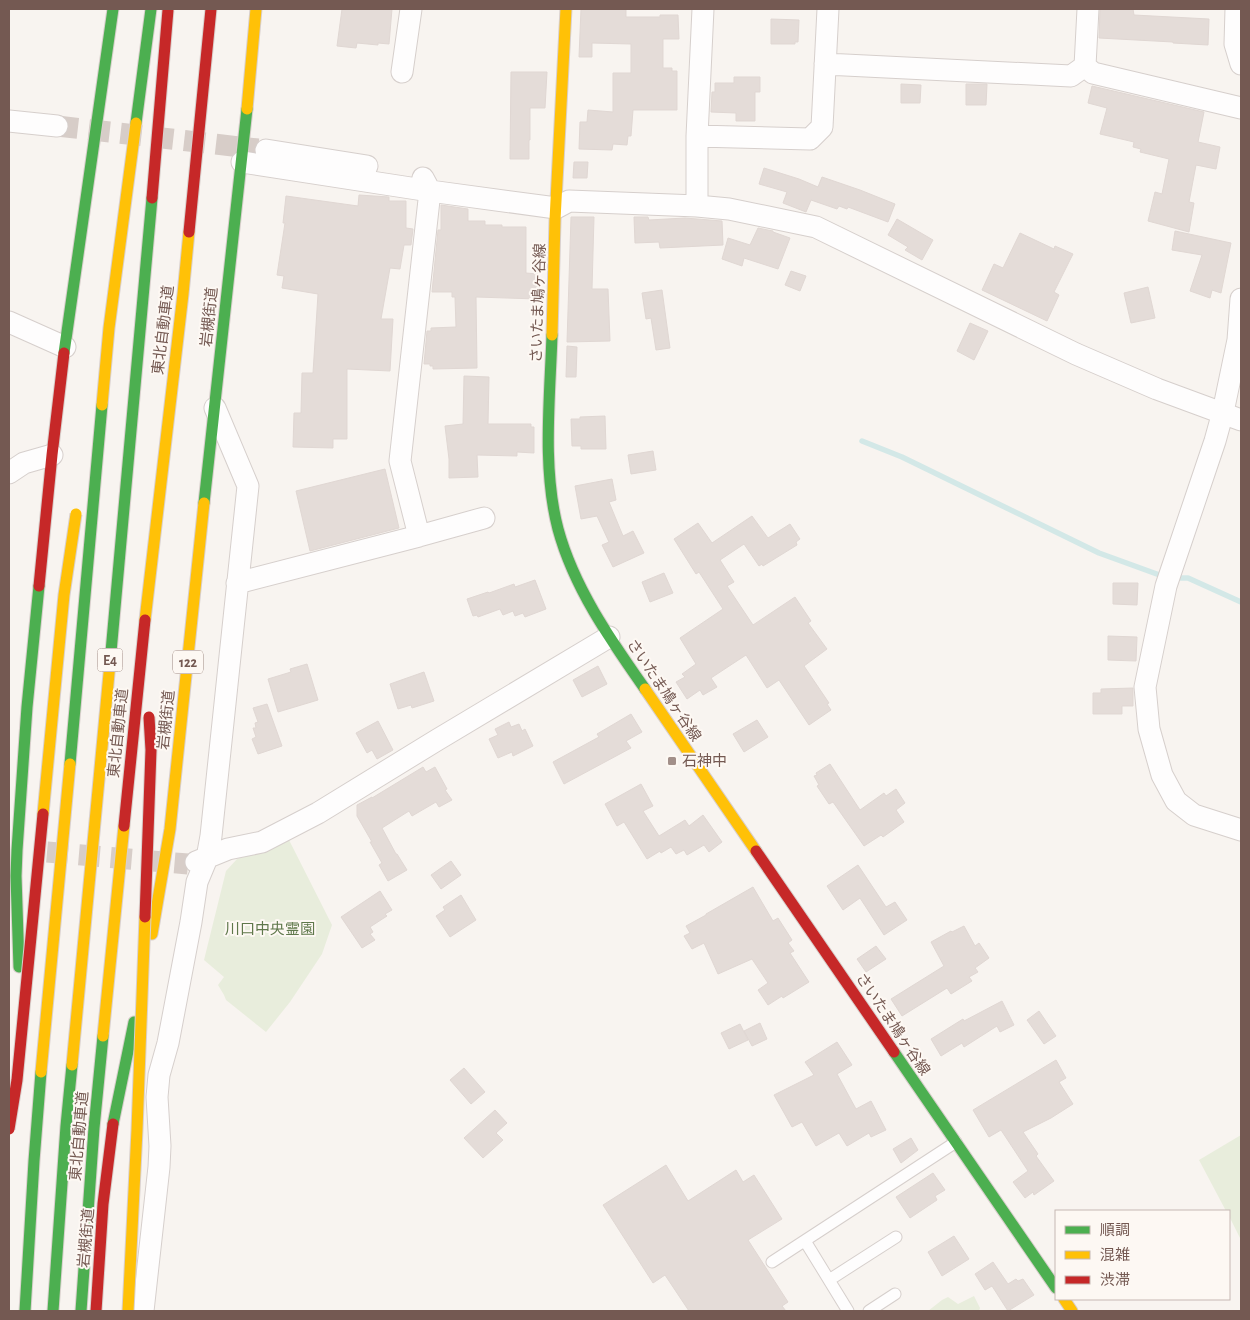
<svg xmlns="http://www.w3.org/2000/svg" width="1250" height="1320" viewBox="0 0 1250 1320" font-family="'Alegreya Sans','Noto Sans JP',sans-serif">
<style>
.green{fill:#e8eddc}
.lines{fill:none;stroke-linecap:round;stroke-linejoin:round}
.stream{stroke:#d3e8e7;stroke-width:5.5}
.building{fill:#e4dcd8;stroke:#e0d7d3}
.street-tunnel{stroke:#d7cdc8;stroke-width:21;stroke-dasharray:21 11;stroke-linecap:butt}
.lane-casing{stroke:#d6cfcc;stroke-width:13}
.street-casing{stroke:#d6cfcc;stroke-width:23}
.fast-casing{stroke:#d8cfcc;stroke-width:13}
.slow-casing{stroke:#d8cfcc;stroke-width:13}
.jam-casing{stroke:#d8cfcc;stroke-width:13}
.lane{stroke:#fefdfd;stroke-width:11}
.street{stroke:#fefdfd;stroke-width:21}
.fast{stroke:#4caf50;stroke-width:11}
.slow{stroke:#ffc107;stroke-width:11}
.jam{stroke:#c62828;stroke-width:11}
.fast-bridge-casing{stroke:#d9d0cd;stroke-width:13;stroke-linecap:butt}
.slow-bridge-casing{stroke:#d9d0cd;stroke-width:13;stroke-linecap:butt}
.jam-bridge-casing{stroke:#d9d0cd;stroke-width:13;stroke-linecap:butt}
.fast-bridge{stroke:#4caf50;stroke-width:11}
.slow-bridge{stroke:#ffc107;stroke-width:11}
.jam-bridge{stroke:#c62828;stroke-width:11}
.poi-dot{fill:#a28f89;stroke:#fdf8f3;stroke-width:2}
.labels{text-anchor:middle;stroke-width:4;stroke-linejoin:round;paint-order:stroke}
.shield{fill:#fdf8f3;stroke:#9d8982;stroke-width:1}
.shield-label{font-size:14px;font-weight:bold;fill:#745952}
.street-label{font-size:15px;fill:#745952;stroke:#fdf8f3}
.poi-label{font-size:15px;fill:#745952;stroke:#fdf8f3;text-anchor:start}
.park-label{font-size:15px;fill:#5f784b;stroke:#fdf8f3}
</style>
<rect width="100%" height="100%" fill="#f8f4f0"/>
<path class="green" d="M289 840 332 925 322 954 290 1002 266 1032 226 1000 224 995 218 985 224 977 204 960 226 871 237 859 254 854Z
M1241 1135V1240L1229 1216V1211H1226L1199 1160Z
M974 1296 980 1308 979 1311H928L942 1300 948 1297 958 1304Z"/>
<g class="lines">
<path class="stream" d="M862 441 902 457 1099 553 1165 577
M1175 578H1188L1241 602"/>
</g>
<path class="building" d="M342 9H392L389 44 378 43V45L357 43 356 48 337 46Z
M581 9H626V17H660V15H678L679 39H663V68H672V71H677V110H633L631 136H628L627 145 613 144 612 150 579 149 580 122H587L588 110 613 112V73H631V44L592 43V57H579Z
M1100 9H1133L1134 15 1209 19 1208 45 1173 43V42L1099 38Z
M771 19 799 20 798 42H795V44H771Z
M511 72H547L545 108H530V140H529V159H510Z
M734 77H760V92H755V121H736V113L711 112 712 92H715V83H734Z
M901 84 921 85 920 103H901Z
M966 84H987L986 105H966Z
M1092 86 1204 112 1198 142 1220 147 1216 169 1196 165 1189 202 1194 203 1189 232 1148 221 1155 192 1162 194 1169 159 1140 152 1141 149 1133 147 1134 142 1100 134 1107 108 1088 103Z
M574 162H588L587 178H573Z
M764 168 799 179 818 187 822 177 860 190 895 204 888 222 848 207 847 209 839 206 837 209 811 200 806 212 783 203 787 192 759 184Z
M359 195 389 197V201H406V228L413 229 411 245H404L400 269 390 268 381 319H393L390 371 347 369V439H333V448L293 447 294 413H301L302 373H313L318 294 282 288 284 276 277 275 285 223H283L286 196 358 206Z
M441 205 468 209V221H485V225H502V227H526V273L538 274 537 299 476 297 477 368 433 369V366H430V364H424L427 331H431V328L456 327 455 297H452V292H432L438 230H441Z
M571 217H594L592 289H608L610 341 567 342Z
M634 217H648L649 220 685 218 722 221 723 245 660 248 659 242 635 243Z
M897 219 933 240 922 260 905 250 908 247 888 235Z
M758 228 773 231V232L790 238 778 269 744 258 742 266 722 259 728 238 750 245Z
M1175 231 1231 243 1221 293 1212 290 1210 298 1190 291 1202 255 1172 250Z
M1020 233 1054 249 1055 246 1073 254 1054 292 1059 295 1047 321 982 290 994 264 1003 268Z
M791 271 806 276 800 291 785 285Z
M1148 287 1155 318 1131 323 1124 293Z
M662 290 670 348 656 350 651 318 646 319 642 293Z
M970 323 988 331 974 360 957 351Z
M567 346 577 347 576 377H566Z
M464 376 489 377 488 424H531V427H534V453L517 452V456L477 455 478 477 449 478V459L445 426 463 424Z
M605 416 606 449H581V446H572L571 419H580V417Z
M653 451 656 470 631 474 628 455Z
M385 469 399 528 310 551 296 491Z
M612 479 616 500 609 502 623 536 633 531 644 553 613 567 602 545 609 542 597 516 581 519 575 486Z
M752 516 768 538 790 524 800 539 796 542 797 545 763 566 762 564 759 566 744 544 720 560 734 582 727 586 753 625 795 597 811 621 808 623 827 649 804 666 829 703 827 704 831 710 809 725 779 680 767 688 746 655 711 678 717 687 703 695 700 690 687 699 676 682 685 677 682 674 696 664 680 638 723 609 699 572 696 574 674 539 698 523 712 543Z
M664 573 673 593 650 602 642 582Z
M535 580 546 609 525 617 523 613 515 616 513 611 503 615 500 609 478 617 477 615 473 616 467 599 488 592 489 593 514 584 515 587Z
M1113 583H1138L1137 605 1113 604Z
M1108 636 1137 637 1136 661 1108 660Z
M307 664 318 700 278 712 268 679 291 672 290 669Z
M598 666 607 684 582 697 573 680Z
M424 672 434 701 412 708 411 705 398 709 390 684Z
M1133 688V706H1122V714H1093V693H1101V689Z
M267 704 282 746 258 754 252 739 256 737 253 728H256L255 723 258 722 253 708Z
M631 714 642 732 626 741 631 748 564 784 553 762 599 737 597 734Z
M757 720 768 737 744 752 733 734Z
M378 721 393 750 377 759 372 750 367 753 356 733Z
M509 722 511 727 519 724 522 731 525 729 533 746 513 756 512 752 498 758 489 739 498 735 495 729Z
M830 764 860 810 884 793 886 796 896 789 905 803 896 810 904 822 883 837 881 835 864 846 833 802 829 804 817 786 819 785 814 776 817 775 816 773Z
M423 767 426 772 435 767 447 789 445 790 452 800 439 807 436 802 412 816 409 811 382 828 396 854H397L407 870 388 881 379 865 382 863 370 842H372L357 816V805L372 797V798Z
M641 784 653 806 643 811 659 836 685 820 689 826 703 815 722 842 709 852 704 845 687 855 684 850 676 854 671 847 661 853 660 851 647 859 624 822 617 826 605 804Z
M451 861 461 875 441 889 431 875Z
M858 865 886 907 895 902 907 920 884 935 860 898 843 910 827 886Z
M753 887 773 921 778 918 792 940 788 943 794 951 790 953 809 982 783 998 782 996 768 1005 758 990 768 983 752 959 718 974 704 943 692 949 684 936 690 933 686 926 706 915V914Z
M380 891 392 910 385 914 387 916 370 927 373 932 370 934 375 940 362 948 341 917Z
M461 895 476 920 450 937 436 916 445 910 443 907Z
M964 926 975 946 979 943 989 958 975 968 978 972 969 977 972 981 951 994 947 988 902 1016 891 999 944 966 931 942 951 931 952 932Z
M876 946 886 959 866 972 857 959Z
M1002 1001 1014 1025 1000 1032 997 1026 964 1047 962 1043 941 1056 931 1039 963 1019 964 1021Z
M1039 1011 1056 1036 1044 1044 1027 1020Z
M760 1023 767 1039 752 1046 744 1031Z
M740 1024 748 1040 729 1049 721 1033Z
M837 1042 852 1065 837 1074 856 1109 871 1101 886 1130 871 1137 869 1133 847 1146 839 1133 816 1146 802 1122 792 1127 774 1095 814 1075 805 1062Z
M1056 1060 1066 1078 1059 1082 1073 1104 1051 1118 1023 1132 1038 1154 1036 1156 1054 1181 1034 1195 1033 1192 1025 1198 1013 1182 1028 1171 1001 1130 989 1137 973 1110Z
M464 1068 485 1092 471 1104 450 1080Z
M495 1110 507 1123 496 1133 503 1140 483 1158 464 1138Z
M911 1138 918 1150 901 1163 893 1149Z
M666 1165 688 1201 736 1170 743 1182 754 1175 782 1219 748 1240 788 1302 782 1306 786 1311H689L665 1275 653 1283 603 1205Z
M933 1173 945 1190 935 1196 937 1200 910 1218 896 1197Z
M954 1236 969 1259 942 1276 928 1252Z
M993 1262 1008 1284 1016 1279 1018 1281 1023 1279 1034 1295 1008 1311 992 1286 985 1290 975 1274Z"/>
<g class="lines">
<path class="street-tunnel" d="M57 126 258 149
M47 852 188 864"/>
<defs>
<path id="lane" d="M805 1241 848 1311
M772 1262 956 1142
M829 1280 896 1237
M869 1311 895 1294"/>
<path id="street" d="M1088 9 1085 66 1093 73 1241 108
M1236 9 1235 44 1241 64
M825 64 1071 76 1085 66
M402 72 411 9
M9 121 57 126
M697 136 810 139 822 127 828 9
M266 150 367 166
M242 162 430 191 556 208 569 201 697 206 729 209 816 227 1076 354 1157 389 1241 420
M697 206V136L703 9
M1241 299 1238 340 1223 412 1215 441 1166 586 1145 687 1149 729 1162 775 1176 801 1194 815 1241 830
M9 322 65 347
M9 473 24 463 52 455
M419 536 484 518
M237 583 419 536 400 461 430 191 423 178
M196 862 228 849 262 842 318 813 437 740 609 637
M143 1311 159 1167 160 1146 157 1097 159 1075 168 1043 191 922 197 882 207 858 211 836 248 486 215 408"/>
<path id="fast" d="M552 335C550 398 542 468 558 529 574 588 610 639 645 689
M64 353 113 9
M204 503 247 109
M19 967 16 876 17 850 27 707 39 586
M894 1052 1056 1288
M113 1124 134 1022"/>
<path id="slow" d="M247 109 256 9
M552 335 555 220 566 9
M645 689 756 851
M152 934 170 829 204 503
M1064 1299 1072 1311"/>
<path id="jam" d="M39 586 52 455 64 353
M756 851 894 1052
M96 1311 103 1204 113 1124"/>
</defs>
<use href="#lane" class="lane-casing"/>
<use href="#street" class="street-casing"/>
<use href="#fast" class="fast-casing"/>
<use href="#slow" class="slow-casing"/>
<use href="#jam" class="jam-casing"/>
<use href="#lane" class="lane"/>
<use href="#street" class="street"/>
<use href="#fast" class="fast"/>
<use href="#slow" class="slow"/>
<use href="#jam" class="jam"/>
<defs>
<path id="fast-bridge" d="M136 123 151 9
M110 663 152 198
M70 764 102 405
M25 1311 34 1161 41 1072
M53 1311 66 1126 72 1065
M81 1311 94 1128 103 1036"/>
<path id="slow-bridge" d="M102 405 109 328 136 123
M145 620 183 294 189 232
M43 814 64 595 76 514
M103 1036 124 826
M72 1065 110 663
M41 1072 70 764
M128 1311 137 1130 145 917"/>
<path id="jam-bridge" d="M152 198 168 10
M189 232 211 9
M124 826 145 620
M145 917 151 750 149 717
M9 1129 17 1080 43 814"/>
</defs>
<use href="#fast-bridge" class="fast-bridge-casing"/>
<use href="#slow-bridge" class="slow-bridge-casing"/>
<use href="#jam-bridge" class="jam-bridge-casing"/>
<use href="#fast-bridge" class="fast-bridge"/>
<use href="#slow-bridge" class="slow-bridge"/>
<use href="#jam-bridge" class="jam-bridge"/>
</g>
<rect class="poi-dot" x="667" y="756" width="10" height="10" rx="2.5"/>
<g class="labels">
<g class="shield">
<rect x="97.5" y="648.5" width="25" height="23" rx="4"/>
<rect x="173" y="650.5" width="30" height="23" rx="4"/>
</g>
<g class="shield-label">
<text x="110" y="665">E4</text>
<text x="188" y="667">122</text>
</g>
<g class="street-label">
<text transform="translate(538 303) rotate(-88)" y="5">さいたま鳩ヶ谷線</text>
<text transform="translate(209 317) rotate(-84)" y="5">岩槻街道</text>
<text transform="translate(163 330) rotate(-83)" y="5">東北自動車道</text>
<text transform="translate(664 690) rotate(56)" y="5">さいたま鳩ヶ谷線</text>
<text transform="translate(166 720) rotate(-84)" y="5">岩槻街道</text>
<text transform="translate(118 733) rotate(-84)" y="5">東北自動車道</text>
<text transform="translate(893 1024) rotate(56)" y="5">さいたま鳩ヶ谷線</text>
<text transform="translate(79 1136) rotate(-85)" y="5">東北自動車道</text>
<text transform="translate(86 1238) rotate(-85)" y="5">岩槻街道</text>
</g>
<g class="poi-label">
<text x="682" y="766">石神中</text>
</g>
<g class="park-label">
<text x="270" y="934">川口中央霊園</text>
</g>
</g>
<rect width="1250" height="1320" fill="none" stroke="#745952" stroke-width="20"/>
<rect x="1055" y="1210" width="175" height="90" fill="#fdf8f3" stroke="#c6b8b3"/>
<rect x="1065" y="1226" width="25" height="8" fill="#4caf50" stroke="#c6b8b3"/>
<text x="1100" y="1235" font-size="15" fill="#745952">順調</text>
<rect x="1065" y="1251" width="25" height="8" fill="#ffc107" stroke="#c6b8b3"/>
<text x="1100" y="1260" font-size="15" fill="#745952">混雑</text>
<rect x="1065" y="1276" width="25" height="8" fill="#c62828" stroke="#c6b8b3"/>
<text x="1100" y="1285" font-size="15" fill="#745952">渋滞</text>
</svg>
